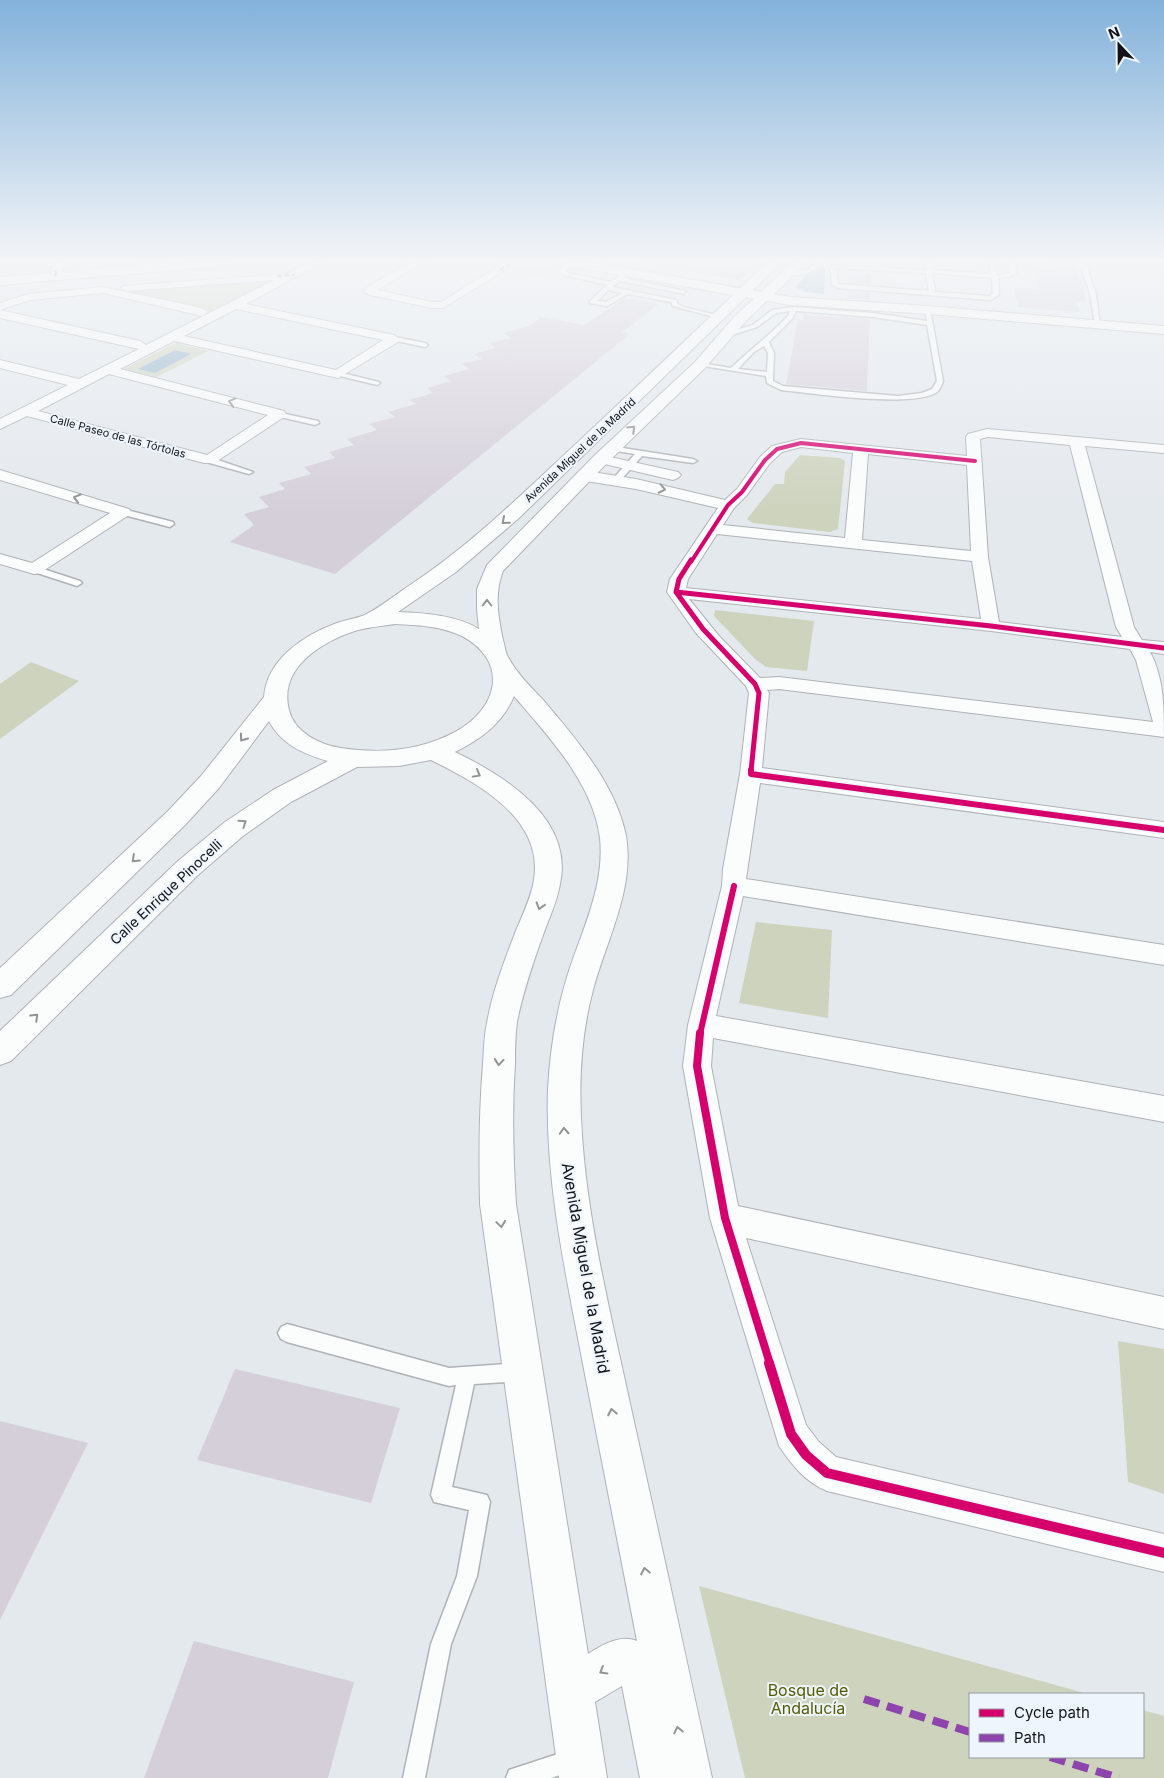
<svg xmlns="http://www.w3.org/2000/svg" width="1164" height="1778" viewBox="0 0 1164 1778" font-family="Inter,sans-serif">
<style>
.green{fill:#cdd3bd}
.water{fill:#8caec8}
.building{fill:#d5cfda}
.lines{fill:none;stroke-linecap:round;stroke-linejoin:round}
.service-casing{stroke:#afb2b6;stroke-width:3}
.minor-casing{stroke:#afb2b6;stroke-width:2}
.tertiary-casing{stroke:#afb2b6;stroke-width:2}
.secondary-casing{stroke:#afb2b6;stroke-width:2}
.service{fill:#fbfcfc;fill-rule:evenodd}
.minor{fill:#fbfcfc;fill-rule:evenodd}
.tertiary{fill:#fbfcfc;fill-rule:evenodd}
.secondary{fill:#fbfcfc;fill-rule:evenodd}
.quiet-far1{stroke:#8e44ad;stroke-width:2.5;stroke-dasharray:5 2.5;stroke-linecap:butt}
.quiet{stroke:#8e44ad;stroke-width:8;stroke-dasharray:16 8;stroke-linecap:butt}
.cycleway-far4-casing{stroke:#eef5fd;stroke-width:5.5}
.cycleway-far3-casing{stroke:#eef5fd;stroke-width:8}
.cycleway-far2-casing{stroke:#eef5fd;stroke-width:9}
.cycleway-far1-casing{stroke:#eef5fd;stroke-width:11}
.cycleway-casing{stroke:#eef5fd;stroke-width:13}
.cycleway-far4{stroke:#d6006c;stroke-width:4}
.cycleway-far3{stroke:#d6006c;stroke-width:5}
.cycleway-far2{stroke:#d6006c;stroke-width:6}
.cycleway-far1{stroke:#d6006c;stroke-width:8}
.cycleway{stroke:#d6006c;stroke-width:10}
.oneway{stroke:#919395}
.labels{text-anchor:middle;stroke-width:4;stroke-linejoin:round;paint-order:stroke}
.far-street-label{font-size:11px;fill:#101317;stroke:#eef5fd}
.street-label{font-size:14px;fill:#101317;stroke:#eef5fd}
.near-street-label{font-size:16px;fill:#101317;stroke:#eef5fd}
.near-park-label{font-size:16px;fill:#565c02;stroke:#eef5fd}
</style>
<rect width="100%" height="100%" fill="#e4e9ee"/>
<path class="green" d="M527 261 561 264 543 276 512 271Z
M629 261H761L740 280Z
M272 280 211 312 131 292Z
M176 343 208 351 155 378 122 370Z
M800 455 840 458 845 461 838 529 830 532 753 523 747 519 775 484H784L785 472Z
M715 610 814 621 807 671 766 667 755 659 714 616Z
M31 662 79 681 0 739V684Z
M756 922 832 930 828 1018 739 1003Z
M1118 1341 1164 1349V1494L1128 1482Z
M699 1586 1088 1694H970V1757H1143V1710L1164 1716V1778H745Z"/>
<path class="water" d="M822 266 825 267 824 294 806 292 795 287 808 274 818 271Z
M175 350 191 354 155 373 138 369Z"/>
<path class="building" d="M1054 261H1074L1087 302 1076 301 1079 312 1018 307 1014 287 1039 289 1034 268 1056 270Z
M848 272 871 274V285L848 283Z
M848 291 870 292V300L847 299Z
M625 298 659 304 622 332 630 334 335 574 230 542 254 525 244 514 269 507 259 497 285 489 279 483 311 474 304 467 335 458 329 452 354 445 347 439 377 430 369 424 395 417 388 412 416 404 409 400 433 393 427 388 451 381 444 376 469 369 461 364 482 359 474 354 496 348 489 343 511 338 503 333 529 326 541 317 584 325Z
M804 315 870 319 867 391 786 384 798 319 803 320Z
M235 1369 400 1408 371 1503 197 1460Z
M0 1421 88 1443 0 1620Z
M194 1641 354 1682 328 1778H144Z"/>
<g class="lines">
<defs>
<path id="service" d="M568 261 574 262 566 271 568 273 611 282 628 270 631 272 624 278 686 291 684 294 620 281 612 287 676 300 678 304 683 307 721 316 718 318 673 306 671 302 628 294 607 306 590 303V301L607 285 564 275 560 271ZM608 290 622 293 606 302 597 301Z
M820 261H827C816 270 801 279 787 273L807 270Z
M927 261H933L932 270 991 274 989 261H995L997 275 1011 273 1009 261H1015L1017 273 1009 277 998 278 999 295 990 300 839 288 832 285 830 268 832 265 926 270ZM836 268 926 273 929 291 838 284ZM932 273 992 278 993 294 989 296 935 292Z
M1079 261H1085L1096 294 1100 325 1095 324 1090 294Z
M794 307 873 313 927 321 925 310 930 309 943 381C942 384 940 389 938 391 919 409 810 393 781 390L767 383 766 376 697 365 700 363 731 368C750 350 770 335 788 316L790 311 776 313 757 327 725 337 723 336V334L753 325 772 310ZM796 311 873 317 927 325 937 381 932 389 922 393 898 396 783 386 773 381 774 353 769 342 793 318ZM764 346 768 353 767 372 738 369 754 352Z
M394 337 425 343 428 345 425 347 392 340 391 339Z
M338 372 379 382 380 383 377 385 336 375V373Z
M276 412 318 421 319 423 315 425 276 416Z
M610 446 693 459 697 461 693 463 642 456 619 482H616L612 480 635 454 610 450Z
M206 458H212L253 472 249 474 206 462Z
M123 509 173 522 174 524 170 527 120 514 119 512Z
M34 566 80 581 82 583 77 586 31 571 29 569Z
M287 1324 449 1368 520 1363 526 1366 529 1372 526 1378 520 1381 474 1384 452 1487 487 1495 490 1502 477 1576 451 1644 425 1778H403L431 1644 457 1576 469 1510 434 1502 431 1495 456 1385 449 1386 287 1342 281 1339 278 1333 281 1327Z
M573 1749 581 1752 584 1760 581 1768 551 1778H506L509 1770Z"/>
<path id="minor" d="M54 261H64L61 276 55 279 49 276Z
M140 261H150V263L145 266 141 265Z
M311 261H325L246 304 394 335 400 339 398 342 338 378 174 341 120 369 284 411 286 414 284 417 214 463H204L27 416 0 429V419L68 385 0 368V360L79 379 139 349 0 318V303L28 294 103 287 202 308 208 312 202 316 103 293 30 300 0 310 140 341 146 345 274 280 127 291 121 288 123 286 287 274ZM236 309 383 340 336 370 184 336ZM109 374 268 415 207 455 38 411Z
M412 261H425L378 290 432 302H441L507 261H520L443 308H432L370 295 364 292 366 288Z
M987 429 1164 445V453L1085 446 1134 627 1142 640 1164 642V654L1150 652C1164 677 1164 708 1164 737L779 689 767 690 769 693 762 768 1164 822V838L760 783 746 879 1164 945V965L743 896 716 1016 1164 1096V1122L713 1038 711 1066 738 1206 1164 1297V1329L746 1238 806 1425 819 1442 836 1457 1164 1534V1572L827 1491C805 1482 792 1465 779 1446L710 1218 683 1066 688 1025 722 886 723 869 740 774 749 693 746 686 696 633 667 592 670 579 718 508 636 489 586 481 581 479 578 476 581 473 586 471 636 479 725 500 737 489 760 457 772 446 801 439 967 456 966 437 968 434ZM988 437 1070 445 1116 627 1122 637 999 622 988 557 980 439ZM801 447 853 453 845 538 723 525 734 508 747 495 770 463 782 452ZM868 454 967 465 971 551 862 540ZM717 534 972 561 981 619 686 588 688 579ZM689 599 991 631 1130 649 1136 660 1153 722 779 677 760 678 719 636Z
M601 455 678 472 681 475 678 478 673 480 596 462 594 459 596 456Z
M0 470 129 509 131 512 129 515 40 573 34 574 0 564V554L32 563 110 513 0 480Z"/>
<path id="tertiary" d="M186 261H241L235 265 0 285V277Z
M558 261H587L790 297 928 306 1164 326V334L928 314 790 305 564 265Z"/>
<path id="secondary" d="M769 261H783L518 519 456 572 398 612C424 613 456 615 479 629L477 610V589L487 565 595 455 695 362 735 316 794 261H808L745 322 705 368 607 463 503 571C494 594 498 616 503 640 505 646 505 652 508 657 517 674 531 687 544 701 577 740 616 785 626 836 635 889 606 941 593 990 582 1031 579 1074 581 1117 585 1212 609 1306 629 1399 657 1525 685 1652 712 1778H640L622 1686 595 1702 607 1778H559L480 1204C479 1157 479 1111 483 1064 484 1051 484 1036 487 1023 492 993 504 962 515 933 522 916 531 898 534 880 544 818 477 783 431 760L399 766 357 767 291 802 243 836 198 875 11 1061 0 1065V1031L178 861 225 822 273 790 328 761C303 754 281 744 269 721L219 788 185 825 11 995 0 998V968L167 812 201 776 264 697C267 659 304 635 337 623 345 620 354 619 362 616 376 611 399 592 413 583 473 543 524 492 577 443 641 383 705 322 769 261ZM395 624C417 625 441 626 462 636 510 662 498 709 455 732 420 751 379 754 341 748 320 745 294 732 289 710 278 668 322 641 358 630 370 627 383 626 395 624ZM514 696C548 736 593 783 600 838 605 887 581 932 567 977 556 1013 550 1051 548 1089 545 1180 565 1270 582 1359 600 1453 619 1547 637 1641 620 1634 602 1645 588 1654L516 1204C513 1157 512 1110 515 1064 515 1050 515 1036 517 1022 523 992 533 963 543 935 549 918 557 902 560 884 574 819 505 776 455 752 481 739 503 723 514 696Z"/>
</defs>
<use href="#service" class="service-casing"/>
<use href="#minor" class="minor-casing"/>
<use href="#tertiary" class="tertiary-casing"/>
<use href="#secondary" class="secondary-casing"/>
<use href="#service" class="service"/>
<use href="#minor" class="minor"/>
<use href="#tertiary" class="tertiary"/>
<use href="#secondary" class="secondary"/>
<path class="quiet-far1" d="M145 261V263
M500 270 515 261
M55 276 56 271
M277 276 295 275"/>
<path class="quiet" d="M864 1699 970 1732
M1050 1757 1119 1778"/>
<defs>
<path id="cycleway-far4" d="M691 562 728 505 742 492 765 460 777 449 801 443 975 461"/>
<path id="cycleway-far3" d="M691 560 679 579 676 592 703 629 755 684 759 693 751 771
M676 592 991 626 1164 648"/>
<path id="cycleway-far2" d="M751 770V774L1164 830
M700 1034 734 886"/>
<path id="cycleway-far1" d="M700 1033 697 1066 725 1218 770 1364"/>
<path id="cycleway" d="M769 1363 791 1434 806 1455 827 1473 1164 1553"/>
</defs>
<use href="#cycleway-far4" class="cycleway-far4-casing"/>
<use href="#cycleway-far3" class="cycleway-far3-casing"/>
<use href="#cycleway-far2" class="cycleway-far2-casing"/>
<use href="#cycleway-far1" class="cycleway-far1-casing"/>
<use href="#cycleway" class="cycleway-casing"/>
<use href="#cycleway-far4" class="cycleway-far4"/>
<use href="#cycleway-far3" class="cycleway-far3"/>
<use href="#cycleway-far2" class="cycleway-far2"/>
<use href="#cycleway-far1" class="cycleway-far1"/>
<use href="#cycleway" class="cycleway"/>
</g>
<defs><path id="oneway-chevron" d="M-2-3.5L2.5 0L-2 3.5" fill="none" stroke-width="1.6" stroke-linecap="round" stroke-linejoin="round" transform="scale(1.25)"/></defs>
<g class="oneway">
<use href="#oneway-chevron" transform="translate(232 402) rotate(-165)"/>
<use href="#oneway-chevron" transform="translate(632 429) rotate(-44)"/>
<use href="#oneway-chevron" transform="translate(662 489) rotate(12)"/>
<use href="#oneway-chevron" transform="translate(77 498) rotate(-163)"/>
<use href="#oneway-chevron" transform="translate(505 521) rotate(139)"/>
<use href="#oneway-chevron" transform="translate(487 603) rotate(-90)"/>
<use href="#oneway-chevron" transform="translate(243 738) rotate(126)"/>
<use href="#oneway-chevron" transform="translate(477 774) rotate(29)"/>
<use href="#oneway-chevron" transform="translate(243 823) rotate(-35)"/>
<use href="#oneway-chevron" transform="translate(135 859) rotate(137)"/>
<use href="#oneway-chevron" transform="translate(540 906) rotate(107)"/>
<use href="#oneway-chevron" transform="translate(35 1017) rotate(-44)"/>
<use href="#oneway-chevron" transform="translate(499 1062) rotate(95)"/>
<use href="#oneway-chevron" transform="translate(564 1131) rotate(-93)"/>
<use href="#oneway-chevron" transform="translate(501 1224) rotate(82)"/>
<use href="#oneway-chevron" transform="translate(612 1412) rotate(-101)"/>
<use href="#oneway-chevron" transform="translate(645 1571) rotate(-101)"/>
<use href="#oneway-chevron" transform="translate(603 1671) rotate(149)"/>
<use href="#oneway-chevron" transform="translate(678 1730) rotate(-102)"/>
</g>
<linearGradient id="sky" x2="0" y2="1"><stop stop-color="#83b2db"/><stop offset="0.51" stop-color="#f3f5f7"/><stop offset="1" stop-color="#f3f5f7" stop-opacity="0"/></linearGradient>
<rect width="1164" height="510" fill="url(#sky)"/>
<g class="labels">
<g class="far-street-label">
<text transform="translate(118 436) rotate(15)" y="4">Calle Paseo de las Tórtolas</text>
<text transform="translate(580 450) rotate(-43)" y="4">Avenida Miguel de la Madrid</text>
</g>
<g class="street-label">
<text transform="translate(166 892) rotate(-43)" y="5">Calle Enrique Pinocelli</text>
</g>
<g class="near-street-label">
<text transform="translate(586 1268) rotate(80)" y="6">Avenida Miguel de la Madrid</text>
</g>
<g class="near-park-label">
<text x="808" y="1696">Bosque de<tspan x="808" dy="18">Andalucía</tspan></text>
</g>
</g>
<rect x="969" y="1693" width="175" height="65" fill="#eef5fd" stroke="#959ba1"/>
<rect x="979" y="1709" width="25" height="8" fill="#d6006c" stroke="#959ba1"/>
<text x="1014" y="1718" font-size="15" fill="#101317">Cycle path</text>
<rect x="979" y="1734" width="25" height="8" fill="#8e44ad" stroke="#959ba1"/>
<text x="1014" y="1743" font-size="15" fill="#101317">Path</text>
<g transform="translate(1119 45) rotate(338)" stroke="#eef5fd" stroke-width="4" paint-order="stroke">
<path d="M0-4L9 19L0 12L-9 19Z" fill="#101317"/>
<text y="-8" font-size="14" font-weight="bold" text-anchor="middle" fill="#101317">N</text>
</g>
</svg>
